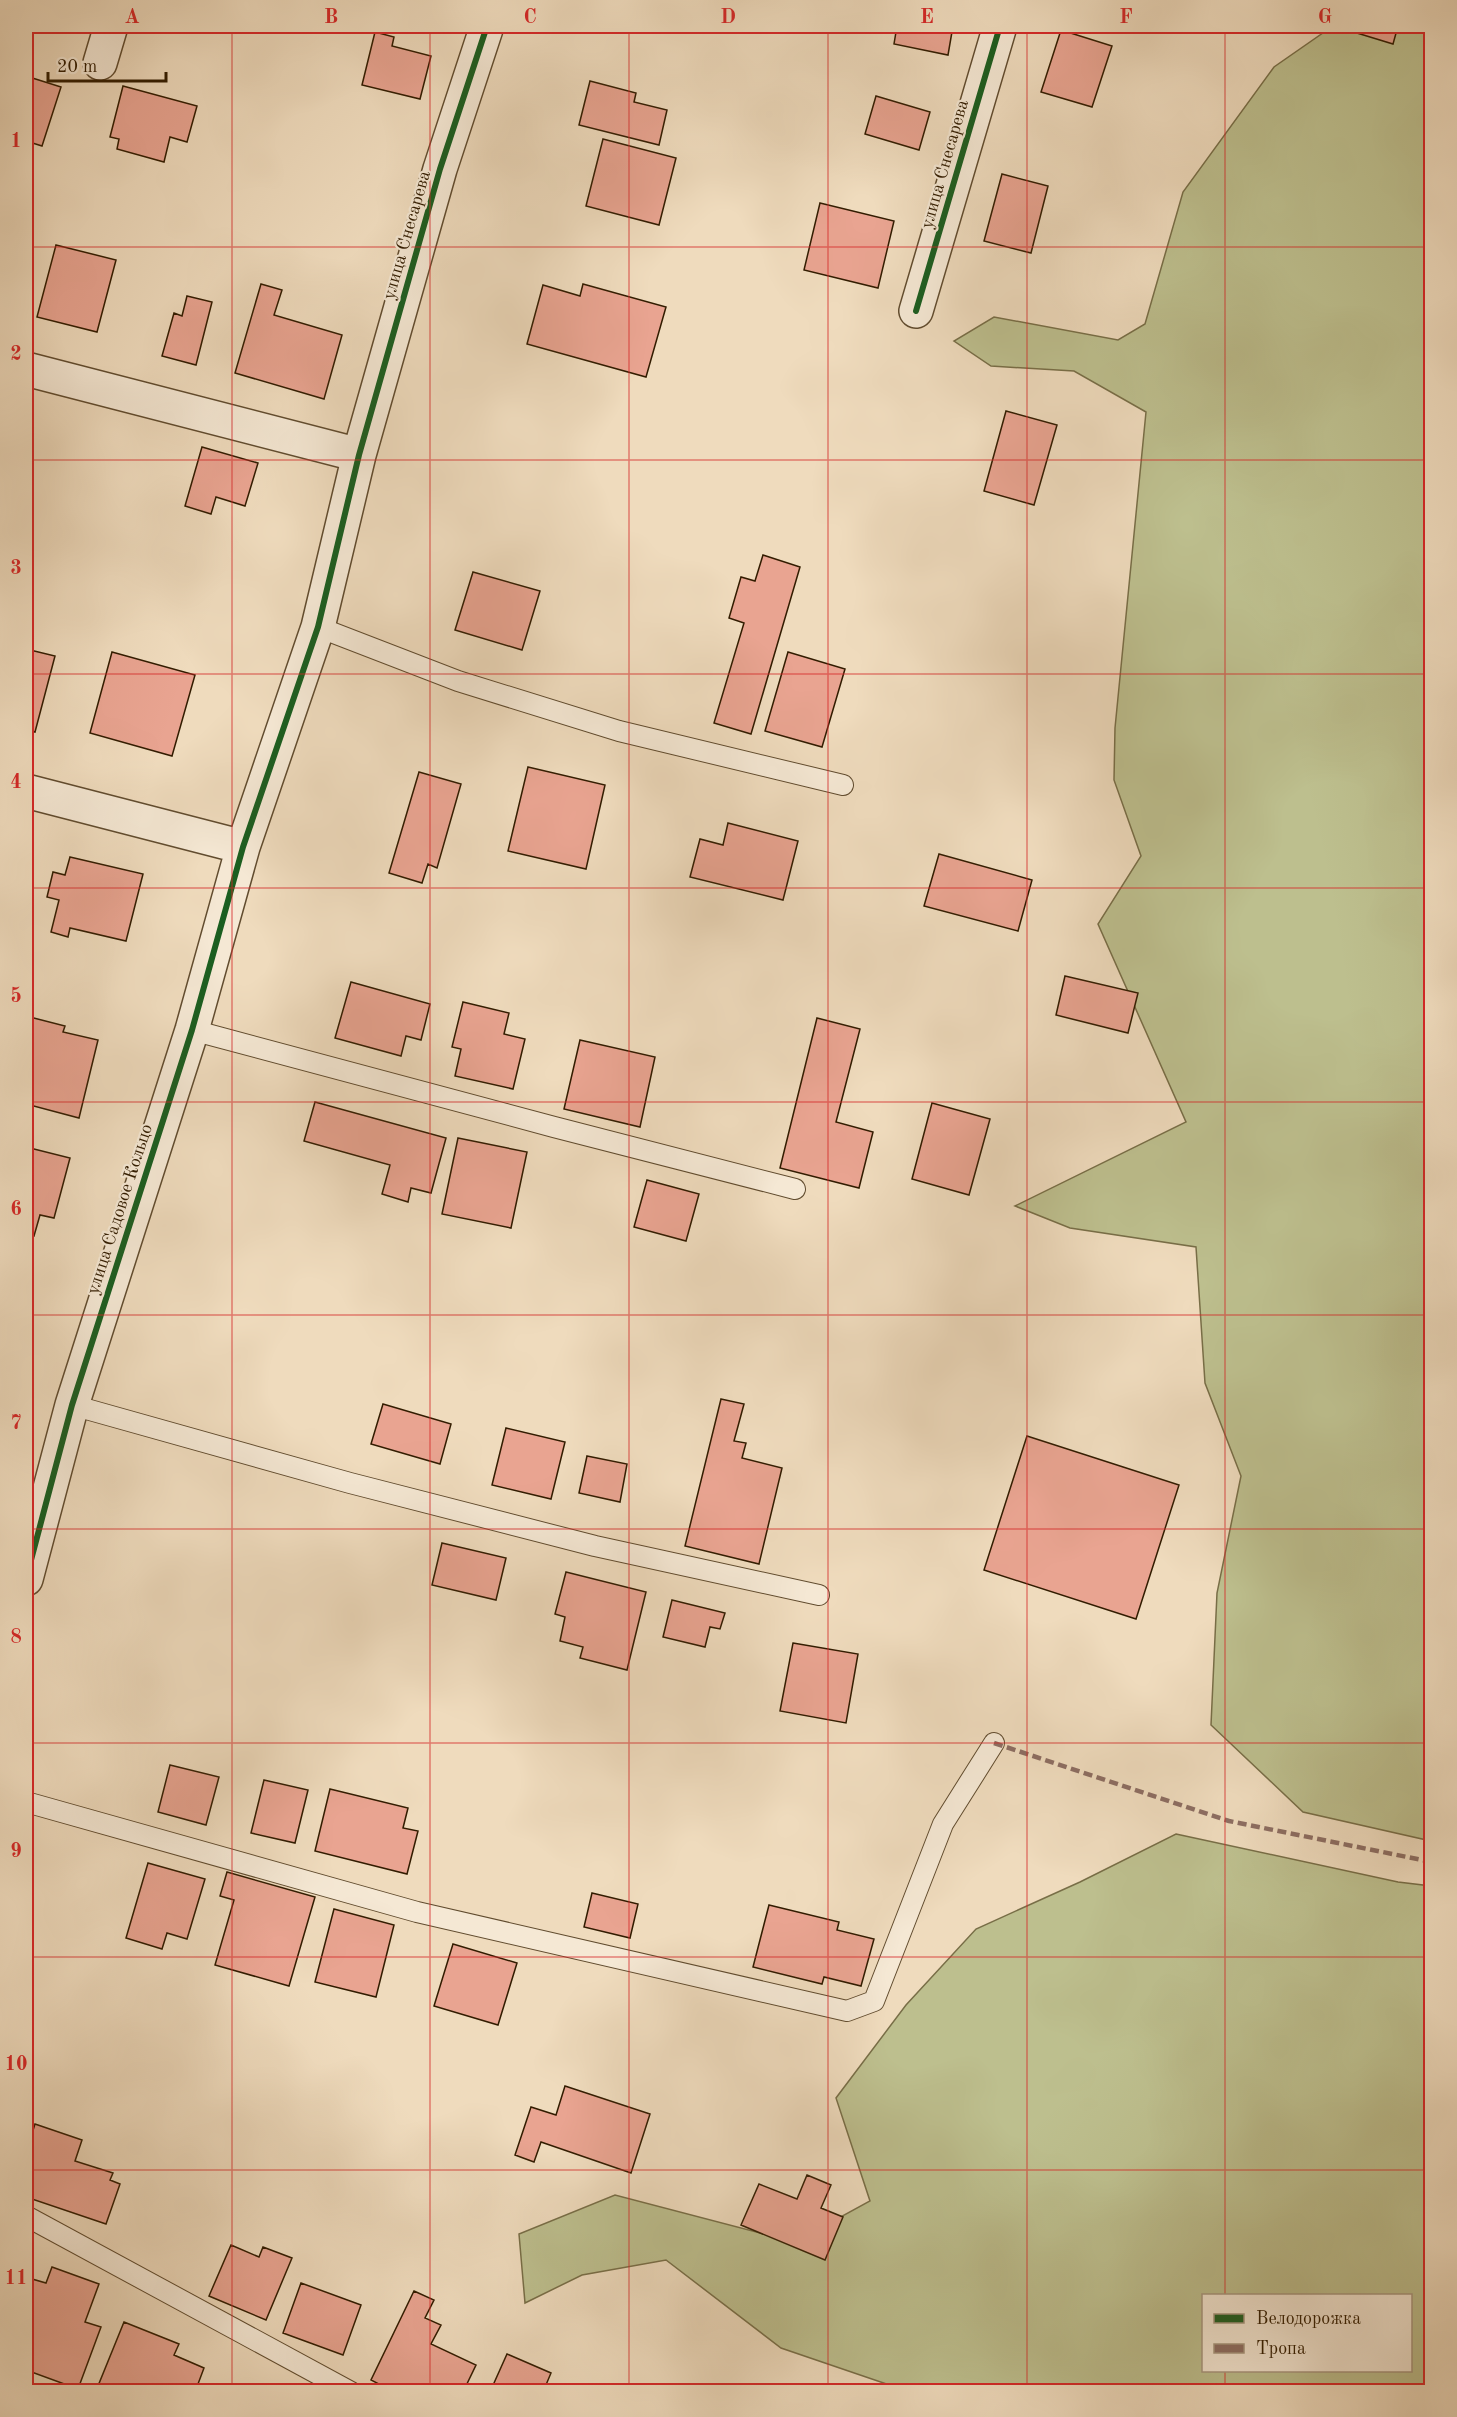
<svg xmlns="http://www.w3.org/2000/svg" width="1457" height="2417" viewBox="0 0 1457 2417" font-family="'Old Standard TT',serif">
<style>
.green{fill:#bdbf8e;stroke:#786e47;stroke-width:1.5;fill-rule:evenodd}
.building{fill:#e9a491;stroke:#321c00;stroke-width:1.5}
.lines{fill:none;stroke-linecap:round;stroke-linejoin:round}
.service-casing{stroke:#614c2f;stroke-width:22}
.minor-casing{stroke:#614c2f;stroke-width:36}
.service{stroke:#f5e8d4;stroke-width:20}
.minor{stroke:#f5e8d4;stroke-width:33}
.quiet{stroke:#8d6e63;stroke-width:4.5;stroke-dasharray:9 4.5;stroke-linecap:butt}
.cycleway-casing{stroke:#f5e8d4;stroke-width:10}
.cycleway{stroke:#1b5e20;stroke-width:6}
.grid{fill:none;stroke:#d62828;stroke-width:1.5;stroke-opacity:0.55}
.labels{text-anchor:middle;stroke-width:4.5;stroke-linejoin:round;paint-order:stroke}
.street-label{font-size:18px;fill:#321c00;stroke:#f5e8d4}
.neatline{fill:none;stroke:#d62828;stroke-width:2}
.grid-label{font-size:20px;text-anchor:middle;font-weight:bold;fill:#d62828}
</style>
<rect width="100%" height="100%" fill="#efdbbd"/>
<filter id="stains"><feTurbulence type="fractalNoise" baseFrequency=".00333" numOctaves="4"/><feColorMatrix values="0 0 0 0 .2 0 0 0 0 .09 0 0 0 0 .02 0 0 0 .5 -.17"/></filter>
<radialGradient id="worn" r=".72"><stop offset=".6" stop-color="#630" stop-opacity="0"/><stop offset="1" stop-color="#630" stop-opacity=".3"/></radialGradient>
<path class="green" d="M1333 26H1431V1841L1303 1812 1211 1725 1217 1593 1241 1476 1205 1383 1196 1247 1070 1228 1015 1206 1186 1122 1098 924 1141 856 1114 780 1115 728 1146 412 1074 371 991 366 954 341 994 317 1118 340 1145 324 1183 192 1274 67Z
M1176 1834 1398 1882 1431 1886V2391H907L781 2348 666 2260 582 2275 525 2303 519 2234 615 2195 795 2242 870 2201 836 2098 906 2005 976 1929 1080 1882ZM1204 2296H1410V2370H1204Z"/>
<path class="building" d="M149 26H173L171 33Z
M897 26H953L948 55 894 44Z
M1348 26H1398L1393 44 1347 30Z
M1061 30 1112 46 1092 107 1041 92Z
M375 32 394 37 392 46 431 56 420 99 362 85Z
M26 76 61 87 42 146 26 141Z
M590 81 636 93 634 102 667 110 659 145 579 125Z
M123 86 197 106 187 142 170 137 164 162 117 149 119 139 110 137Z
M876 96 930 112 919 150 865 134Z
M603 139 676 158 659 225 586 206Z
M1002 174 1048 186 1031 253 984 241Z
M820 203 894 221 878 288 804 270Z
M56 245 116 260 97 332 37 317Z
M261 284 282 290 274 315 342 335 324 399 235 373Z
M583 284 666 307 646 377 527 344 543 285 580 296Z
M187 296 212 302 196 365 162 356 174 313 182 316Z
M1006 411 1057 425 1034 505 984 491Z
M202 447 258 463 245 506 216 497 211 514 185 506Z
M763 555 800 567 751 734 714 723 744 623 729 618 741 577 755 581Z
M473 572 540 591 522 650 455 630Z
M26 649 55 656 35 732 26 730Z
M112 652 195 675 172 756 90 733Z
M788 652 845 669 822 747 765 731Z
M528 767 605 785 586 869 508 851Z
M419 772 461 784 437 868 428 864 422 883 389 873Z
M728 823 798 841 783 900 690 877 700 839 723 845Z
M939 854 1032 880 1018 931 924 906Z
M70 857 143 874 126 941 70 928 68 937 51 932 59 900 47 897 53 872 65 875Z
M1065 976 1138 993 1128 1033 1056 1015Z
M351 982 430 1004 421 1040 406 1036 401 1056 335 1038Z
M463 1002 509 1013 504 1034 525 1039 513 1089 455 1076 461 1049 452 1047Z
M26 1016 65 1026 63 1032 98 1040 79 1118 26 1104Z
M817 1018 860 1029 836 1122 873 1132 859 1188 780 1168Z
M580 1040 655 1057 640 1127 564 1109Z
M315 1102 446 1138 431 1193 411 1188 408 1202 382 1194 390 1165 304 1141Z
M932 1103 990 1119 969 1195 912 1179Z
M458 1138 527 1152 511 1228 442 1214Z
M26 1147 70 1158 54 1218 40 1215 34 1236 26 1233Z
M647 1180 699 1194 686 1241 634 1227Z
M721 1399 744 1404 734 1441 746 1443 742 1458 782 1468 759 1564 685 1546Z
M383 1404 451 1424 440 1464 371 1444Z
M506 1428 565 1442 551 1499 492 1485Z
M1027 1436 1179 1485 1136 1619 984 1570Z
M587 1456 627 1464 620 1502 579 1493Z
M442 1543 506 1558 496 1600 432 1585Z
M566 1572 646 1592 627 1670 580 1658 583 1647 560 1641 565 1617 555 1614Z
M672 1600 725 1613 720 1629 710 1627 705 1647 663 1637Z
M793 1643 858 1654 846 1723 780 1711Z
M170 1765 219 1777 206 1825 158 1812Z
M264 1780 308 1790 295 1843 251 1833Z
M330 1789 408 1808 403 1828 418 1831 407 1874 315 1851Z
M148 1863 205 1879 187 1939 167 1933 162 1949 126 1938Z
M227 1872 315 1897 289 1986 215 1965 234 1900 220 1896Z
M592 1893 638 1904 630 1938 584 1927Z
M769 1905 839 1922 837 1930 874 1939 861 1986 824 1977 822 1984 753 1967Z
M334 1909 394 1925 376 1997 315 1982Z
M453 1944 517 1963 498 2025 434 2006Z
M565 2086 650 2114 631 2173 541 2142 534 2162 515 2155 531 2107 556 2115Z
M35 2124 82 2140 75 2161 113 2173 110 2180 120 2184 106 2224 26 2197V2141L29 2143Z
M807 2175 831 2185 821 2208 843 2217 825 2260 741 2225 759 2184 797 2199Z
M231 2245 259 2257 263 2247 292 2258 266 2320 209 2296Z
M52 2267 99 2284 85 2322 101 2327 78 2389 26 2370V2296L32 2279 46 2283Z
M301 2283 361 2305 343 2355 283 2333Z
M414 2291 434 2300 425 2318 441 2325 431 2344 476 2365 463 2392H394L371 2380Z
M124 2322 179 2344 174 2355 204 2368 195 2392H110L98 2386Z
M507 2354 551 2373 543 2392H490Z"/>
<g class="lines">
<defs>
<path id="service" d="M318 627 458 681 619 731 843 785
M192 1030 554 1127 795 1189
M72 1405 350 1483 595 1546 819 1595
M26 1802 417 1912 847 2011 874 2001 943 1824 994 1743
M26 2216 351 2392"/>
<path id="minor" d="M100 63 111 26
M916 311 1000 26
M26 369 359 455
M26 791 243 847
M26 1579 72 1405 192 1030 243 847 318 627 359 455 440 169 487 26"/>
</defs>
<use href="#service" class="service-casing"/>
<use href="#minor" class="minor-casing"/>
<use href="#service" class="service"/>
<use href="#minor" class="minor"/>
<path class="quiet" d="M994 1743 1229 1821 1432 1862"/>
<defs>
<path id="cycleway" d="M916 311 1000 26
M26 1579 72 1405 192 1030 243 847 318 627 359 455 440 169 487 26"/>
</defs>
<use href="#cycleway" class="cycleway-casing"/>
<use href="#cycleway" class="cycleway"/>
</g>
<path class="grid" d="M232 26V2392M430 26V2392M629 26V2392M828 26V2392M1027 26V2392M1225 26V2296M26 247H1432M26 460H1432M26 674H1432M26 888H1432M26 1102H1432M26 1315H1432M26 1529H1432M26 1743H1432M26 1957H1432M26 2170H1432M1225 2370V2392"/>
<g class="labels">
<g class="street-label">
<text transform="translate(944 164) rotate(-74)" y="6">улица Снесарева</text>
<text transform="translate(406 235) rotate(-74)" y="6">улица Снесарева</text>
<text transform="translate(119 1209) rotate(-72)" y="6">улица Садовое Кольцо</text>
</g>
</g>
<rect width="1457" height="2417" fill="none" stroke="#efdbbd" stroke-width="66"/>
<rect x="1202" y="2294" width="210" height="78" fill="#f5e8d4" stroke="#a7967f" stroke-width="1.5"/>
<rect x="1214" y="2314" width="30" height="9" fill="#1b5e20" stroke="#a7967f" stroke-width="1.5"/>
<text x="1256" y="2324" font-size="18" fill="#321c00">Велодорожка</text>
<rect x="1214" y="2344" width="30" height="9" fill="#8d6e63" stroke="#a7967f" stroke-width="1.5"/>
<text x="1256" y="2354" font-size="18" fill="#321c00">Тропа</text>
<path d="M48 72v9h118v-9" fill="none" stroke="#321c00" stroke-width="3"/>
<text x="57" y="72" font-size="18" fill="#321c00" stroke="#f5e8d4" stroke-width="4.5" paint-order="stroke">20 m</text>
<rect x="33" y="33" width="1391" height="2351" class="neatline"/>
<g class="grid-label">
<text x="132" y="23">A</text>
<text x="331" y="23">B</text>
<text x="530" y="23">C</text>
<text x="728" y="23">D</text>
<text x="927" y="23">E</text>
<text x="1126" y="23">F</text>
<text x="1325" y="23">G</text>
<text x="16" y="147">1</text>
<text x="16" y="360">2</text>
<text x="16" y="574">3</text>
<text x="16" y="788">4</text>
<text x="16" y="1002">5</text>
<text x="16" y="1215">6</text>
<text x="16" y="1429">7</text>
<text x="16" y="1643">8</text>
<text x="16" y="1857">9</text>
<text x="16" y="2070">10</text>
<text x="16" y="2284">11</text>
</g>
<rect width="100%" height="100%" filter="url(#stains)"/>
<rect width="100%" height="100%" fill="url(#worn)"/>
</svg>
